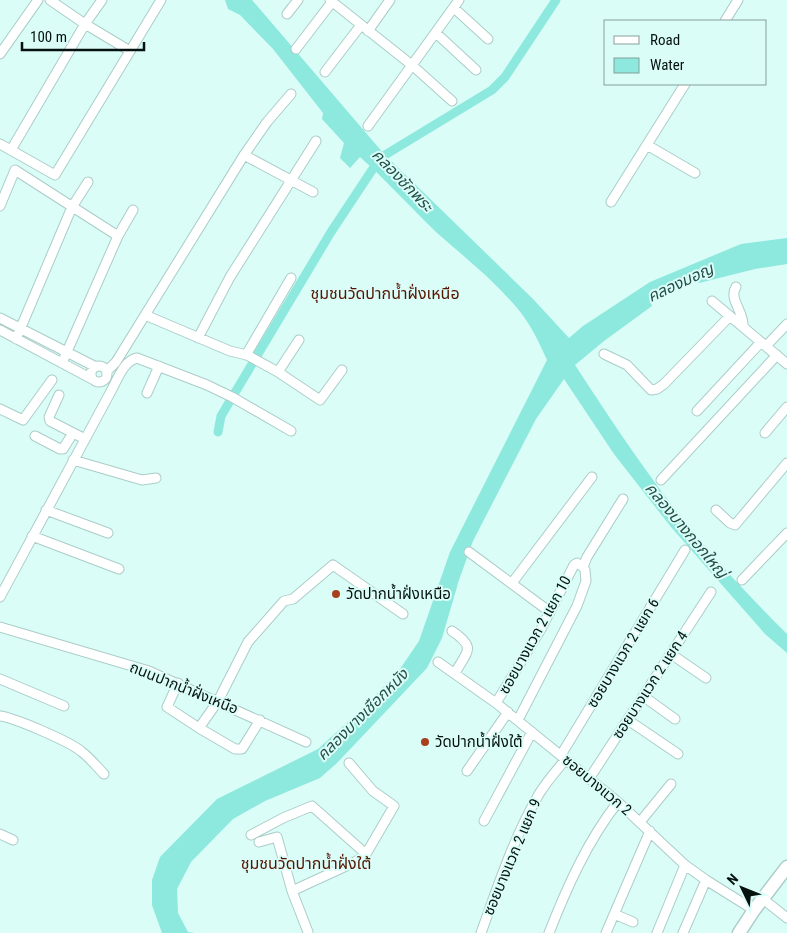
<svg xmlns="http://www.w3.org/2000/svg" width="787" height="933" viewBox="0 0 787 933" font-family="'Roboto Condensed','Noto Sans Thai',sans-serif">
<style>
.water{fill:#8de8dd}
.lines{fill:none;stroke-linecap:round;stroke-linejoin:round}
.canal{stroke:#8de8dd;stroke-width:9}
.minor-casing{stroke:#abcdc8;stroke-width:11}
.secondary-casing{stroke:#abcdc8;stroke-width:15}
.minor{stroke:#fff;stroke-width:9}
.secondary{stroke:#fff;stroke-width:12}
.poi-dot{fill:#a7401d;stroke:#dafdf8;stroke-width:2}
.labels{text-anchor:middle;stroke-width:4;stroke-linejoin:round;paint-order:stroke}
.poi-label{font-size:15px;fill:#061210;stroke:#dafdf8;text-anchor:start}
.street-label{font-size:15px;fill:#061210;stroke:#dafdf8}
.water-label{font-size:16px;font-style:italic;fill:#264f4a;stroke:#dafdf8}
.neighbourhood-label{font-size:16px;fill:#551500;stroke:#dafdf8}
</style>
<rect width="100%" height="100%" fill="#dafdf8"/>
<path class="water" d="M225 0H252L384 154 533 299 569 338 583 326 650 282 741 244 787 238V264L755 269 699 283 695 280 661 292 651 302 652 306 604 341 575 365C609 417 643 469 682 518 714 559 750 597 787 634V653L765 634 671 527 614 454 564 379 536 419 473 541 459 580 442 638 427 668 337 763 320 778 265 801 233 819 191 862 177 889 178 913 188 932 195 933H162L152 905V880L160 857 217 799 318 749 361 710 398 672 419 641 450 552 547 360C539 342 530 323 517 308 493 279 463 256 436 232 410 207 387 181 360 157L350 168 340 158 344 143 322 119 323 113 273 49 240 15 228 9Z"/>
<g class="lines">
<path class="canal" d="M218 432 221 416 331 232 380 158 492 90 505 77 556 0"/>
<defs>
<path id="minor" d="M50 0 85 24 130 51
M330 0 413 66 452 101
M454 8 488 39
M287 14 298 0
M725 21 738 0
M368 31 390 0
M436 33 476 70
M296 49 332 2
M0 54 38 0
M325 72 361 25
M368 126 459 0
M0 144 55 175 161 0
M647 145 695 173
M11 150 85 24 102 0
M244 155 313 192
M611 202 685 84
M0 206 15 170 118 236
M736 287C728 299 745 313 743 327
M712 301 787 364
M145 315 230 351 247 355 278 372 320 400 342 370
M0 318 96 367
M0 330 92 379
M198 338 230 277 316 141
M16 339 72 207 88 182
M766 346 787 324
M604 354 627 365 651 390 657 389 664 384 730 316
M246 355 291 278
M62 363 118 236 133 210
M91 374a8 8 0 1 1 16 0a8 8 0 1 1-16 0Z
M107 371 116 362 244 155 267 122 291 94
M278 372 299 340
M147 393 159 366
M59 395 49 417 50 421 85 439
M0 409 23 420 52 380
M697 411 761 342
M765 433 787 407
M35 436 60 449H63L73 433
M73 460 142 480 156 478
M661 480 777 355
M46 510 108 533
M716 510 730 523 735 525 787 463
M32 536 119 569
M469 552 550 612
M742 580 787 533
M512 583 592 477
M0 597 110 393C117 381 123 361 137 358L207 385 232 397 291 431
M0 627 149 671 306 742
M452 631C477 648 467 651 455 673
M671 654 706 678
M438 662 496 703 618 802 685 865 706 880 754 910
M0 679 64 706
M178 683 167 707 199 728 218 701 248 642 284 601 293 599 333 565 403 614
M643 696 675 719
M496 703 541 629 574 565 577 563 583 567 587 557 623 499
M0 716C15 718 71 742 82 752 90 758 97 767 104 774
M518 720 577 606 586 581 585 570 583 567
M628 720 678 754
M199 728 235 749H242L260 720
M561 755 685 550
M349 763 373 791 394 806 366 854
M467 771 508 712
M589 779 711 592
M484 821 532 732
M640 822 671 784
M0 834 13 840
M251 835 283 818 312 806 366 854 355 862 292 891 308 932
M259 842 277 837 292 891
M763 899 787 918
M614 914 633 922
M481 933C498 886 514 837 539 794 547 781 556 771 565 760
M549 933C567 887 588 840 618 802
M606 933 650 831
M657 933 685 865
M683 933 706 880"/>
<path id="secondary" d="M739 933 754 910 787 867"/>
</defs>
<use href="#minor" class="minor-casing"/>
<use href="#secondary" class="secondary-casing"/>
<use href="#minor" class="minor"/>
<use href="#secondary" class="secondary"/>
</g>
<g class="poi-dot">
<circle cx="336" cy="594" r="5"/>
<circle cx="425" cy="742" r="5"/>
</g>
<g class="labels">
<g class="poi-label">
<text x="346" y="599">วัดปากน้ำฝั่งเหนือ</text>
<text x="435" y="747">วัดปากน้ำฝั่งใต้</text>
</g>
<g class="street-label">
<text transform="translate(535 635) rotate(-61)" y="5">ซอยบางแวก 2 แยก 10</text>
<text transform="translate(623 653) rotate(-59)" y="5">ซอยบางแวก 2 แยก 6</text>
<text transform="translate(650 685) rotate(-57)" y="5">ซอยบางแวก 2 แยก 4</text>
<text transform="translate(184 688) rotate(22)" y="5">ถนนปากน้ำฝั่งเหนือ</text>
<text transform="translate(597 785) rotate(40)" y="5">ซอยบางแวก 2</text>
<text transform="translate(512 857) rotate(-67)" y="5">ซอยบางแวก 2 แยก 9</text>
</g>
<g class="water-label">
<text transform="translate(403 180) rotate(46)" y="6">คลองชักพระ</text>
<text transform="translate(680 282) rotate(-25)" y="6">คลองมอญ</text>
<text transform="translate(687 530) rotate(50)" y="6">คลองบางกอกใหญ่</text>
<text transform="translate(362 714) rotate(-45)" y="6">คลองบางเชือกหนัง</text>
</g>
<g class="neighbourhood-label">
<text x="385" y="299">ชุมชนวัดปากน้ำฝั่งเหนือ</text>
<text x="306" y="869">ชุมชนวัดปากน้ำฝั่งใต้</text>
</g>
</g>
<rect x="604" y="20" width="162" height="65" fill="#dafdf8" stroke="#859f9b"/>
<rect x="614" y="36" width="25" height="8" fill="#ffffff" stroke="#859f9b"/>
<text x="650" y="45" font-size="15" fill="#061210">Road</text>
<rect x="614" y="58" width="25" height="15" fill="#8de8dd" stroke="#859f9b"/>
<text x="650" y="70" font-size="15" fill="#061210">Water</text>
<g transform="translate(742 888) rotate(313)" stroke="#dafdf8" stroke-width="4" paint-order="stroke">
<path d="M0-4L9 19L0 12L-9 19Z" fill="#061210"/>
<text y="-8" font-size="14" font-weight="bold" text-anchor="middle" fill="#061210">N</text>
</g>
<path d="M22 42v8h122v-8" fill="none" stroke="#061210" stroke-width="2.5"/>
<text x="30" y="42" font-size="15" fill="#061210" stroke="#dafdf8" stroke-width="4" paint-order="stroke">100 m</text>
</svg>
